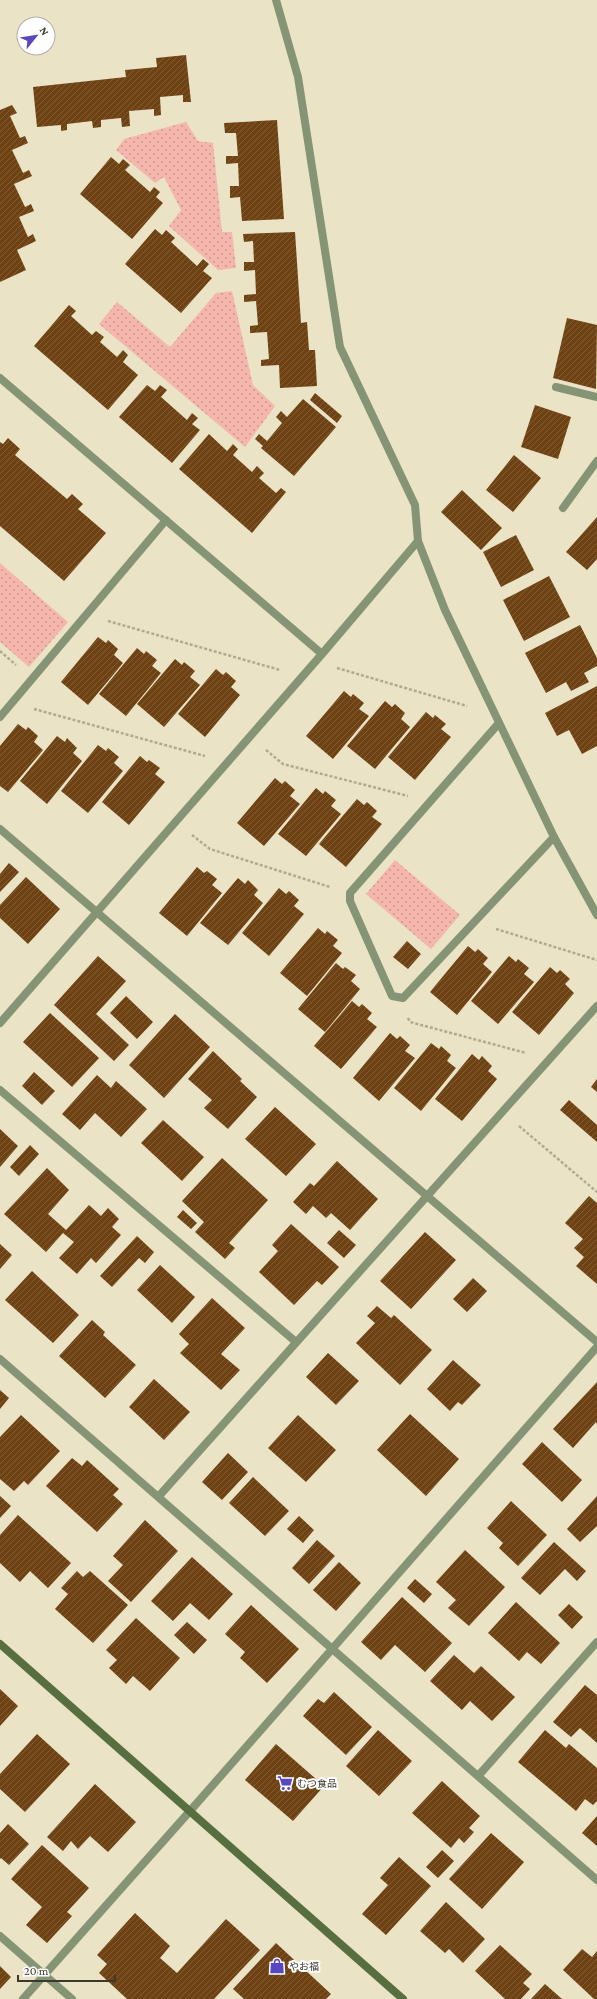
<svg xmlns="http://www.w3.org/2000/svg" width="597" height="1999" viewBox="0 0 597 1999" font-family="'Crimson Pro','Noto Sans JP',serif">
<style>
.grass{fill:url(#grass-dots)}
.building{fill:url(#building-hatch)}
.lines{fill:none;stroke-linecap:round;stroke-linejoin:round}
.path{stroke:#b0aa92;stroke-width:2.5;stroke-dasharray:3 2;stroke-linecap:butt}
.lane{stroke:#849475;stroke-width:8}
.street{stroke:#849475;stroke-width:8}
.secondary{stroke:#576e41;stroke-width:8}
.labels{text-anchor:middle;stroke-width:4;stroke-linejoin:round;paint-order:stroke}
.poi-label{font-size:10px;fill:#3b382c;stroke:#fff;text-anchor:start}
</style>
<defs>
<pattern id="grass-dots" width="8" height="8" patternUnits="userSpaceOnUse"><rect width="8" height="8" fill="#f5b6ad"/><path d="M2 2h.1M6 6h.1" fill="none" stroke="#c8958d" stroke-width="1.8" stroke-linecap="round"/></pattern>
<pattern id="building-hatch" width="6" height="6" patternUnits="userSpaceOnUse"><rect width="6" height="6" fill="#6f4213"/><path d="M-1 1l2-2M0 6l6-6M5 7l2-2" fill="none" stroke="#805c36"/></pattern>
</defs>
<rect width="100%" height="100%" fill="#eae3c5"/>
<path class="grass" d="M186 122 198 141 213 143 222 232H232L236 268 218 270 169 226 181 210 164 177 155 183 116 150 124 139Z
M232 291 253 385 275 406 245 447 99 324 117 302 170 347 216 293Z
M0 563 68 622 29 667 0 642Z
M395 860 460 915 431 949 366 894Z"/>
<path class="building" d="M186 55 191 102H183V95L160 97 161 115 154 116V109L129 111 130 126 122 127 121 118 101 120V127L93 128 92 121 67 124V130L61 131V125L37 127 33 87 126 77 125 70 157 67 156 58Z
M12 105 17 113 10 116 20 138 25 136 28 143 12 150 23 173 29 170 32 176 14 184 25 207 31 204 34 211 19 217 28 237 33 234 36 241 17 250 26 270 0 282V110Z
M277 120 284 219 242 221 240 197 230 198V186H239L238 163 226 164V156H238L236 133H225L224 123Z
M111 157 119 164 123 159 130 165 125 170 150 192 154 187 160 192 156 197 163 203 132 239 80 194Z
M155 229 162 235 166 230 175 238 171 242 197 266 203 259 209 264 203 271 212 278 181 313 125 264Z
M295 232 301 323 307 322 309 350H315L317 386 280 388 279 365 261 366V360L269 359 267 332 250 333V326L258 325 256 301 244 302V295L256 294 255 270 244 271V262H254L253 241 244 242 243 234Z
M69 305 76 311 71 316 92 335 96 331 104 337 100 342 117 357 123 350 128 355 123 362 138 375 108 410 34 346Z
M567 318 597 325 596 389 553 378Z
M147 385 155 391 160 385 167 390 161 397 187 420 192 413 198 418 192 424 200 430 172 463 119 417Z
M315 393 342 416 337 423 310 400Z
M303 399 336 427 294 476 261 448 263 446 255 439 259 434 267 441 282 423 276 417 281 411 287 417Z
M535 405 571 417 558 459 521 447Z
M209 434 227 451 233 444 238 449 233 455 252 472 257 466 264 473 259 478 276 493 281 488 286 492 252 533 179 469Z
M8 438 20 449 15 455 67 499 72 494 83 504 78 509 106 533 64 581 0 526V442L3 444Z
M514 455 541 478 513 512 486 490Z
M462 490 502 528 481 550 441 512Z
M597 517V559L587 570 566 552Z
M516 535 534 570 501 587 483 552Z
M549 576 570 617 524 641 503 600Z
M580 625 597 658V666L584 673 589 682 571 691 566 682 546 693 525 653Z
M98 637 106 643 108 640 118 649 114 655 123 663 88 705 61 682Z
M137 648 144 654 146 651 157 660 152 666 161 673 126 716 99 694Z
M175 659 182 665 184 662 195 671 190 677 200 685 164 727 137 704Z
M216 669 223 675 226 672 236 681 231 687 240 695 205 737 178 714Z
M597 686V746L582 754 569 730 557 736 545 713Z
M344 691 351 697 353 694 364 703 359 709 369 716 333 759 306 736Z
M385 701 392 707 395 704 405 713 401 719 410 727 375 769 347 746Z
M426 712 433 718 435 715 446 724 441 729 451 737 415 780 388 757Z
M18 724 26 730 28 727 38 736 34 742 43 750 8 792 0 786V746Z
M57 736 65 742 67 738 77 748 73 753 82 761 47 804 20 781Z
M98 745 106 751 108 748 119 757 114 763 123 771 88 813 61 791Z
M140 756 147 762 149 760 160 768 155 774 165 782 129 825 102 802Z
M275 778 282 784 285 781 295 790 290 796 300 804 264 846 237 823Z
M316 788 323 794 325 791 336 800 331 806 341 814 306 856 278 834Z
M357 799 364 805 367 802 377 811 372 817 382 824 346 867 319 844Z
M9 863 19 872 0 892V874Z
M197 867 204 873 207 871 217 879 212 885 222 893 187 936 159 913Z
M26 877 60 909 28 944 0 918V905Z
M238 878 245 884 248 880 258 890 254 895 263 903 228 945 200 923Z
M279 888 286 894 289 891 299 900 294 906 304 914 269 956 242 933Z
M318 928 325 934 327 931 338 940 333 946 342 953 307 996 280 973Z
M407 941 421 954 408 969 393 957Z
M468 946 475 952 478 949 488 958 483 964 492 972 457 1015 430 992Z
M98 956 126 981 96 1014 129 1045 114 1061 54 1005Z
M509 956 516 962 518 959 529 968 524 974 534 982 498 1024 471 1001Z
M336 963 343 969 345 967 356 975 351 981 360 989 325 1032 298 1009Z
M550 967 557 973 560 970 570 979 565 984 574 993 539 1035 512 1012Z
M126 996 153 1022 137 1039 110 1013Z
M352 1001 359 1007 362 1004 372 1013 367 1019 377 1027 341 1069 314 1046Z
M50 1013 99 1058 72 1087 23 1042Z
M175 1014 210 1047 164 1098 129 1065Z
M390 1033 397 1039 400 1036 410 1045 405 1051 415 1058 379 1101 353 1078Z
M431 1043 439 1049 441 1046 451 1055 447 1061 456 1068 421 1111 394 1088Z
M213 1051 242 1079 240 1081 257 1097 228 1129 204 1108 212 1100 188 1079Z
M472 1054 479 1060 482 1056 492 1066 488 1071 497 1079 462 1121 435 1099Z
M34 1072 55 1091 42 1105 22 1086Z
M97 1075 111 1088 116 1081 147 1109 121 1137 95 1113 80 1130 62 1114Z
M597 1079V1092L591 1087Z
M569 1100 597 1125V1142L560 1110Z
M275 1107 316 1144 286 1176 245 1139Z
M163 1120 204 1157 182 1181 141 1143Z
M0 1129 18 1146 0 1167Z
M30 1145 39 1154 19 1176 10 1167Z
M222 1158 268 1200 229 1243 235 1248 225 1259 195 1232 204 1222 182 1201Z
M337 1161 378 1199 350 1230 331 1213 326 1218 313 1206 306 1214 293 1202 310 1183 314 1186Z
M47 1168 69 1190 48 1214 66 1230 89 1205 101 1216 108 1208 119 1219 112 1227 121 1235 96 1263 91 1258 77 1274 59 1258 74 1242 63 1233 46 1252 4 1214Z
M589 1196 597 1203V1284L576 1266 584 1257 574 1248 583 1239 565 1223Z
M183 1210 197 1223 191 1229 177 1217Z
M291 1224 339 1267 322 1285 317 1281 294 1305 259 1272 278 1251 272 1245Z
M339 1230 356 1245 344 1258 327 1243Z
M425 1232 456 1260 411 1309 380 1281Z
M137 1236 154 1252 145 1263 139 1258 112 1287 100 1276Z
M0 1244 12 1255 0 1269Z
M160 1265 195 1297 172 1323 137 1290Z
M32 1271 79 1315 53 1343 5 1300Z
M473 1278 487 1291 467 1312 453 1299Z
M212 1298 245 1328 221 1354 240 1370 221 1390 180 1353 189 1344 179 1334Z
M377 1306 391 1318 394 1315 432 1350 400 1385 356 1343 375 1323 367 1316Z
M92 1320 105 1332 103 1335 136 1365 105 1398 59 1356Z
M328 1353 359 1381 336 1405 306 1377Z
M453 1360 481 1385 462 1405 458 1402 450 1411 427 1389Z
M154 1379 190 1412 164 1440 129 1407Z
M597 1382V1424L596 1422 573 1448 553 1429Z
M0 1390 9 1398 0 1409Z
M410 1414 459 1459 426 1496 377 1450Z
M21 1415 60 1451 28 1485 24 1481 14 1491 0 1479V1437Z
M298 1415 336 1450 306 1482 268 1448Z
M542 1442 582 1480 562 1502 522 1464Z
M228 1453 248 1472 222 1500 202 1482Z
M72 1458 82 1466 87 1460 119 1489 113 1495 123 1504 97 1532 46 1486Z
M253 1477 289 1511 265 1536 229 1503Z
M0 1496 11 1506 0 1518Z
M597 1496V1526L580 1542 567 1529Z
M511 1501 547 1535 518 1566 499 1548 503 1543 487 1528Z
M18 1515 71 1563 48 1588 30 1571 20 1582 0 1563V1535Z
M299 1516 314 1530 303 1543 287 1529Z
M145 1520 178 1551 131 1602 108 1581 123 1565 113 1556Z
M317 1540 335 1556 309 1584 292 1568Z
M554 1542 586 1571 577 1581 565 1569 540 1595 521 1578Z
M465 1550 505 1587 469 1626 448 1608 456 1600 436 1582Z
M192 1557 233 1594 209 1620 190 1603 173 1621 151 1601Z
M339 1562 361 1583 336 1611 313 1590Z
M77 1571 83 1577 90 1571 128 1605 93 1643 55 1609 68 1594 61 1588Z
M415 1579 432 1594 424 1603 407 1588Z
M402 1597 452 1643 425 1672 395 1645 381 1660 361 1642Z
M516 1602 560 1643 541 1664 527 1652 519 1661 488 1633Z
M569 1604 583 1617 572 1629 558 1615Z
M251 1605 299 1649 267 1683 240 1658 245 1652 225 1634Z
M136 1618 180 1658 150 1691 133 1676 126 1684 109 1668 117 1660 106 1650Z
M187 1622 207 1640 194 1654 174 1635Z
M454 1655 474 1673 481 1666 515 1697 492 1721 470 1701 462 1710 430 1681Z
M585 1685 597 1695V1743L580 1728 571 1737 553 1722Z
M0 1689 18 1706 0 1726Z
M334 1692 372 1727 346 1755 303 1716 318 1699 324 1703Z
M378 1730 412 1761 379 1796 346 1766Z
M545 1730 566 1748 569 1744 597 1768V1801L593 1805 585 1799 576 1811 518 1762Z
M37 1734 70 1764 25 1812 0 1789V1774Z
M276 1744 324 1786 293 1821 245 1780Z
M442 1781 480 1816 469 1828 474 1832 464 1843 459 1838 451 1848 412 1813Z
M95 1784 136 1822 108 1852 90 1836 78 1849 71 1841 63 1851 47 1837Z
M597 1816V1846L582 1833Z
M8 1824 29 1844 9 1865 1 1858 0 1859V1833Z
M491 1833 524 1862 482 1909 449 1879Z
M42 1845 89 1888 67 1912 72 1916 47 1943 26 1925 42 1907 11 1879Z
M442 1850 454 1861 438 1878 426 1867Z
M399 1857 431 1886 386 1935 362 1914 388 1885 380 1878Z
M446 1902 485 1939 463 1963 449 1949 445 1953 420 1931Z
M135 1913 170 1946 160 1958 177 1973 226 1919 260 1950 214 1999H127L99 1973 107 1964 97 1955Z
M276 1943 331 1994 326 1999H244L233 1989Z
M500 1945 532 1974 523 1983 530 1989 521 1999H505L475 1971Z
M582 1949 592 1957 597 1951V1999H594L563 1970Z
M0 1966 11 1977 0 1989Z
M545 1984 562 1999H531Z"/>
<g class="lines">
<path class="path" d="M108 621 280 670
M0 651 16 665
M337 668 467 706
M34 709 205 756
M266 750 283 764 408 796
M192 835 210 849 330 887
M496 929 597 960
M408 1018 410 1022 526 1053
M519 1126 597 1192"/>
<path class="lane" d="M0 717 166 520
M499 723 350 893V901L392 996 403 998 554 837"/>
<path class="street" d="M276 0 298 77 340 347 415 505 418 541 445 610 554 837 597 915
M0 378 322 654
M556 387 597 397
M563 508 597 461
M0 829 597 1342
M0 1023 322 654 418 541
M0 1090 296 1342
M0 1359 597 1880
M159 1496 597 1006
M479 1775 597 1642
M0 1936 72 1999
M23 1999 190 1811 597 1347"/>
<path class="secondary" d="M0 1644 403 1999"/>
</g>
<defs>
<symbol id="supermarket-bare" viewBox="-9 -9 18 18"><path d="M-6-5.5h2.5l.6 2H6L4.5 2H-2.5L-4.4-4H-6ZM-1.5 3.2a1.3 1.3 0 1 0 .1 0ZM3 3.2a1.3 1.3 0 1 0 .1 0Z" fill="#5947bf" stroke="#fff" stroke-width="2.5" paint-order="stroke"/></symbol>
<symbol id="shop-bare" viewBox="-9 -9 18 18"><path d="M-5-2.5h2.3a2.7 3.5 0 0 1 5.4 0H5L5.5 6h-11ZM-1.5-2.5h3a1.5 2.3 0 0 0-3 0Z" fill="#5947bf" stroke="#fff" stroke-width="2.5" paint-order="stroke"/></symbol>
</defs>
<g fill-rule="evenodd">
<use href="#supermarket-bare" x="274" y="1772" width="22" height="22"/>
<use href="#shop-bare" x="266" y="1955" width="22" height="22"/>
</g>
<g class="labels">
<g class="poi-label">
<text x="297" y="1787">むつ食品</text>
<text x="289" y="1970">やお福</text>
</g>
</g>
<g transform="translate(36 36) rotate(60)"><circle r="19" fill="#ffffff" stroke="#b1afab"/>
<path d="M0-3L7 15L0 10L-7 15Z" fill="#5947bf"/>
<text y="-6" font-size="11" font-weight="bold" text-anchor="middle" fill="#3b382c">N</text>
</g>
<path d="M18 1975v6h97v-6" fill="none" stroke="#3b382c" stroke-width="2"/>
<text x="24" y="1975" font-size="12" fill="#3b382c" stroke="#ffffff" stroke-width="3" paint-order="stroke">20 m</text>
</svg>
